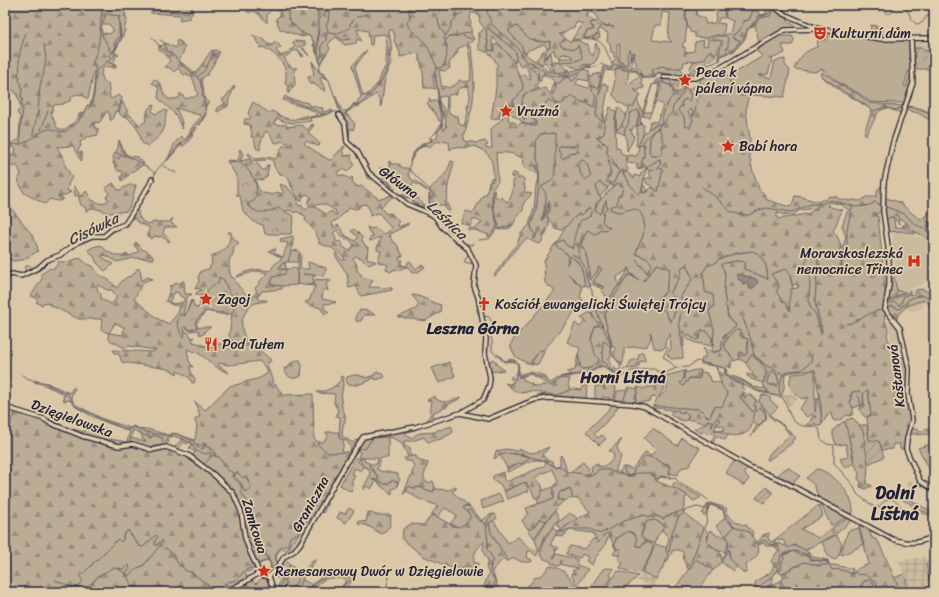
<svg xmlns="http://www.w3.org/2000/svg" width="939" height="597" viewBox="0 0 939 597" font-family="Sriracha,sans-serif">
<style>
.built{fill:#caba9e}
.industrial{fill:url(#industrial-grid)}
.grass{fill:#bbac96;stroke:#6e6768;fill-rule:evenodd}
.forest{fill:url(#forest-firs);stroke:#6e6768;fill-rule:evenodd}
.cemetery{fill:url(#cemetery-stones);stroke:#6e6768}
.park{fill:url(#park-crowns);stroke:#6e6768}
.garden{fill:url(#garden-furrows);stroke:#6e6768}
.water{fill:#968980;stroke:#686064}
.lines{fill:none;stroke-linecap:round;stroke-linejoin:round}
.stream{stroke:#686064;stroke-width:1}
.secondary-casing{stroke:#22223b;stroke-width:6}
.secondary{stroke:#e1ceac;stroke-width:3.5}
.labels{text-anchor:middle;stroke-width:3.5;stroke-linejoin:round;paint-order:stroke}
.poi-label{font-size:14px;fill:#22223b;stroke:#e1ceac;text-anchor:start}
.street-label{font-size:14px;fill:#22223b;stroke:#e1ceac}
.water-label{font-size:15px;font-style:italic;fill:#3f3c4c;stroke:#e1ceac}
.quarter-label{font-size:16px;font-weight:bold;fill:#22223b;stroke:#e1ceac}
.district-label{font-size:18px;font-weight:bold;fill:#22223b;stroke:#e1ceac}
</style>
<defs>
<pattern id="industrial-grid" width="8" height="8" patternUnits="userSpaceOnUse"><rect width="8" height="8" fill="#caba9e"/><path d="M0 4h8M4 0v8" fill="none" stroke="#ada089"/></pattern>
<pattern id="forest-firs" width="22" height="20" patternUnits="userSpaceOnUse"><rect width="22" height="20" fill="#bbac96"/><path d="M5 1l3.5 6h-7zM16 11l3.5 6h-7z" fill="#988c7c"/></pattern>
<pattern id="cemetery-stones" width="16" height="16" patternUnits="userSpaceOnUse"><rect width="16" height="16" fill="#bbac96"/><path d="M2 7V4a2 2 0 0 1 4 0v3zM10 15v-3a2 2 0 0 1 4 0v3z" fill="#988c7c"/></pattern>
<pattern id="park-crowns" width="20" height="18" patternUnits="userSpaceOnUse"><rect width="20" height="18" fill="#bbac96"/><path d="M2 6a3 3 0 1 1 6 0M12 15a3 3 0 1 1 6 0" fill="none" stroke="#988c7c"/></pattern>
<pattern id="garden-furrows" width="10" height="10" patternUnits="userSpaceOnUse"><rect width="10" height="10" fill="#bbac96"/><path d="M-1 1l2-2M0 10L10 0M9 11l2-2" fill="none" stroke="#988c7c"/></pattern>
</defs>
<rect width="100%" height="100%" fill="#d9c7a7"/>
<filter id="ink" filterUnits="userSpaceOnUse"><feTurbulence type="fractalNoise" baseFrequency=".025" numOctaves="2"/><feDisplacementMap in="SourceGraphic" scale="8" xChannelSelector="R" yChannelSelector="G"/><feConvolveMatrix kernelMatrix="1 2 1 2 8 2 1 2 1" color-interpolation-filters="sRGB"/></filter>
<g filter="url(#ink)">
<path class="built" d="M934 38V50L923 51V48H913L914 39H922V44H925V39Z
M900 231 934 242V278L905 292 897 291 894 277 896 273 893 249V232Z
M923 301 921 309 913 311V310L910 312 908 307 911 304Z
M893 321 899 330 903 346 899 349 894 350 893 344 891 345 890 333 886 323Z"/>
<path class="industrial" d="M791 392 798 399 789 406 781 397 784 394H789Z
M912 480 913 482 917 483 916 485 918 486 913 500 906 497V496L909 487 907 482Z
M309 518 313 519 295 549 291 551 288 549 291 543 304 527Z
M925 557 929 581 934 585V592H922L920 585 909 588 899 561Z
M642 572 656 579 653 587 637 581Z"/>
<path class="grass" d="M162 5H192L190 12C180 16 170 10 162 5Z
M587 5H679L682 6 686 5 685 17 687 25 685 42 683 43 682 47H685V56V53L694 51 695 42 704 40 703 45 707 46 708 39 720 40 721 42 717 53H713L712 51 707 53 705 59C696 62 692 61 684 62L683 67C671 72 660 61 651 72L654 74 653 76 647 75 644 77 640 72 641 71 636 65V62L634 60 635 53 632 55 631 60H630L629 50 628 63 626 65 619 61 620 44H617V57H614V53L611 52 610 43 607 41 608 33 599 28 598 33H599L600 37 596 39 592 38 598 34 589 38H584L587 31 593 30 594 27 591 26 590 22H594L596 21 600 27 601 26 614 27 609 26V24L608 26C600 25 597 22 596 14L591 12ZM662 12 670 13 668 38 672 42 652 40 655 25H661Z
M687 5H698L696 15 704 18 706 24 715 23 717 8 723 9 724 10 725 18H719L718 22 717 23 725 24 723 36 717 35 706 38 695 37V33L690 32V29L688 28 686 18Z
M731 5H754L753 11 749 20 743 21 740 30 734 34 732 38 740 40 734 49 732 50 727 48 728 38 725 35V34H730L733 21 726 18 725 9 732 10 733 6Z
M773 8 779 13 788 17V22L793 24 796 27 785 29 779 32H776L775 34 759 43 755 24 759 18 770 16Z
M106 14 120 16 119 18V34L120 35 116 42V48L111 52 108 49 110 48 102 36V33L110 34 113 31H114L109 24H102Z
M516 26C529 34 529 45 550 41V47L547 48 544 44 529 50 526 53 522 49V47L509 32V28Z
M487 28 501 40 503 39 516 52V58L515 63 493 37 492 42 494 51 489 50 486 29Z
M833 33 875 40H910V57L908 59 911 61 910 72H908L904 86 906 87 910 74H911C912 84 909 95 904 103L870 102 860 94 841 84 822 69 815 72 794 69C799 58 804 51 817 47L818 40H825L826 36H829Z
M780 34 781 36H792L794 39 792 45H782L785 53 771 59 769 58 772 60 768 74 759 75 771 78 775 61 785 59V65L790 70 784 97 751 95 749 94 748 91 744 89 743 85 741 91H739L734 89 728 77 763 56 757 52V50Z
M565 39H567L570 42 571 40 579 41 584 44H588V51L593 56 596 43C600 52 600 57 593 64L583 65 582 68 578 69 576 67H572L571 65H568L567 64 565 65 561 61H576L581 59 575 49 567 48 559 44V43Z
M542 53 544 59 543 61 551 53 553 66 555 64 554 61 556 63 559 62 565 68 570 70 558 73 554 71V68L553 70H549L548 69 552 65 551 62 547 65 545 62 541 64 536 60Z
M526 63 537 74 538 83 535 86 539 88 523 95V103L521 104 522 106 518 114 524 118V121C527 118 529 114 530 111L535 110 537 116 532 117V119L536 121V123C531 124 527 126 522 122V121L509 113 513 109V100L516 98 523 88 520 77 524 74 530 79 531 78 527 68 523 66 521 67Z
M616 68 629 71 627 83 629 84 638 76 642 79 641 85 644 86 643 89 641 88 640 90 638 91 635 89 634 90 641 95 638 99 637 100 633 108 630 107 629 108 619 102 613 95Z
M582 69 589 71V81L578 79 576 84 588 88H590V76L593 77 594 74 597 75 598 73 601 74 599 76V78L601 76 598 89 591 85 593 88 592 90 596 95 594 107 588 104V100L587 103 579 101 577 98 571 96 568 99H564L563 101 565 102 561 105 554 101 551 97 554 92 555 84 561 82 564 78 570 77 571 79 580 73Z
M658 79H662L663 83 670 85 674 93 671 100 667 104 661 124H656L648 129 651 121 657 122 663 105 656 101 649 117 643 116V109L653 84H660L656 100 661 89V82H654ZM659 83 658 92 651 112H644L652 85Z
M603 83 608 86 609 89 607 94 602 123 596 114 598 98Z
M694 86 697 88 698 96 695 113 693 117V114L688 112 693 119 690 128 685 125 684 117 678 110 681 106 683 107 681 104 683 100 686 99 689 100 691 95 688 90Z
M549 100 558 106 556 110 552 113 546 111 544 109 546 102Z
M610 107 616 112 615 125 616 148 619 147 621 153 626 155V165L628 170 624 172 623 170 619 171 612 186 610 182 607 184 606 176 608 177 611 171 609 169 608 159 618 170 606 152 608 147 604 142 603 144 602 141 595 136 604 132V121L606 120Z
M618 107 626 115 622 125 616 130V117Z
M906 107C917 108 925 110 934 116L933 122 918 113 906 110Z
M637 110 639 112 636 127 634 126 632 130 629 129 632 132V134L634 135 633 140 627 151 626 136 623 133 627 126 630 112Z
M641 122 642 125H644L643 135 638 146H636C637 139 637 133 637 126L640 125Z
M659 128C663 135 664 148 661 155H652L649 152 650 138 653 131Z
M551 133H556L555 177 550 182 541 187 546 192 547 196 542 220 544 219 549 200 550 201 547 216 549 225 542 236 539 228 535 239 533 238 535 235 532 230 531 225 536 210 539 185V164L537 160 536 141 540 134Z
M644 144V156L642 164V166L637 169V165L639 164 627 163 626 159 628 155 637 156 639 146Z
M560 146H575L579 152H571L563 159 561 158 558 148Z
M659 159 661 164 657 168 663 169 658 192 651 185 647 184 644 178 643 184 646 189 647 192H641L639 196 628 182V180L623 173 627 172 634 178 635 175 640 177 641 173 647 167 644 177 647 179 649 177 651 179 652 178 648 172 654 169 648 170 647 167Z
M583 160 587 164 591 177 586 180C579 175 579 170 580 161Z
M600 182 608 189 600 196 598 195 596 186Z
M617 183H619L623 189C621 195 618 199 617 205L610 209C624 216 623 208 634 209 643 209 645 222 644 229 644 237 638 246 636 253 642 258 646 256 653 264L648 273 636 260 648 274 643 282 657 264 670 269 666 291 656 301 657 305 665 311 670 322 677 308 674 297 669 292 673 289V287L679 279V273L684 265 686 266 693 278 681 296 682 308 679 323 681 331 680 336 682 339 683 358 671 359 667 354 669 350 671 349 670 334 665 342 666 347 662 349 654 348 651 334 650 332 651 338 647 346 624 348V357L622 366 620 362 614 357 615 348 612 346C612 338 606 328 605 319 603 311 623 283 628 275H630L638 280V279L629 272 628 268 626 271 617 277 618 283 619 284 609 300 602 291 604 287 593 282 601 270H598L592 279H589V269L585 249 582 248 581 244 587 230 599 232 600 229 603 230 609 228V227L605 225 602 221 604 210 607 208 606 202 604 204 602 211 599 214 598 212 595 210C597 199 610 192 617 183Z
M590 207 592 210 590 216 578 224 574 244 572 246 573 249 566 245 563 240 559 242H557L568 223 579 214 582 215Z
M890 217 894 218 895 228C905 225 908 232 915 232V234L901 231 888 232V236L886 220Z
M555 244 568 254V259L569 256H571L582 267 585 285 584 286H582L568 274 582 288 580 297 583 300 563 327 543 351 540 350 529 364 516 357 511 348V343L517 335 529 322 555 291 545 283 544 261Z
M298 250 301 255 300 269H309L308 262 326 268 324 276 303 274 316 275 313 277 314 284 304 285 297 284 299 254 298 262H288L290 252Z
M752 251C756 252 757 253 759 256 768 265 766 268 768 279L744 269V262L736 261 723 264 725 277 724 294 728 318 736 325 735 328 722 337 728 335 722 342V350L713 352 712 351 714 330 709 312 713 306V295L705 292 704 280 702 276 704 275 702 274C708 258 736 253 752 251Z
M807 256 818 258 815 302 822 330 821 334 816 315 811 308 809 302V276L807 271 805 264Z
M285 262 286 269H292V267L297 269V285L282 286 272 285 271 282 273 277 284 269H279L280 266Z
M785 269 788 270 793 288C788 294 791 303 790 311L783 302 776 291 779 287 778 284 771 274Z
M910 291V294L904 296 901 305 886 304 888 302Z
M588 313H592C594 318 597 321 599 325L595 327 591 338C593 346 597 353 599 361 594 365 588 371 581 368L578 355 580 348 567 342 575 323 580 327 584 322H587L581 318Z
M737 329 740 331V335L743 338H748L747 354 745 355 742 352 740 353V359L734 361 726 350 724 344 730 335Z
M701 330 707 331 712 337V346L696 343 686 339V334L699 339Z
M604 341C611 344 611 350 611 357L608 359 612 367 615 368V370H621L620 376 602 362V345Z
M643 352 645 361 639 362V366L638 364H637V368L623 369 627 368 631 361 638 359 639 354Z
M751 355 761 363 766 373 763 383 751 379 750 377 747 376V374H749L757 379 752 374 753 372 750 370 746 363Z
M493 359 497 363 496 364 504 370 491 372 489 362Z
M811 370 815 371V412L817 398 818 397 822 419 821 426 815 425V423L813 425H806L811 421 812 417 815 416V418L816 417 813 414 807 417 799 409 809 397 802 399C793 392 786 386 792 374L805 373Z
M684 371 683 386 690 378 699 379 701 372 707 373V376H710L711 381 721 383C728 397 730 389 723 406L720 407 716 406 713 409 710 417 706 416 697 409 653 406 657 399 655 397 651 398 650 401 635 403 638 389 637 387 645 389 647 387H654L656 391 655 385 664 384 663 390 658 398C669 390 668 388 666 376Z
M771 371H773L777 375 779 383 777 385H769L766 383Z
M605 383 613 384V386L615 385 616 388 614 398 618 402 607 401 610 398 603 397 601 400 595 399V386H603L604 390H605L606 389H604Z
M582 386H587L586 399 540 396 544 394 551 393 557 395 572 389 582 390Z
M628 390 626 393 623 402H619L615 399 617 391Z
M860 390 859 396 861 406H857L854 408 850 403 852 392Z
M868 390 871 415 865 417 859 410 864 404 863 392Z
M744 392 748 396 750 394 756 401V408L753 412C748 406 744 401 739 395L740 394 746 398 743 394Z
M765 395 770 397V400L778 407 770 415 759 401 761 396Z
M614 404H620L610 418 594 434 598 438 602 435 606 439 599 445 586 432Z
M759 406 766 414V418L758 426 753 422C753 415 755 412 759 406Z
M680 409 688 413 689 416 687 420 683 421 670 415 672 411Z
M718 418 720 420 717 423 714 430 725 433 728 435 725 440 717 436 712 444 710 442 715 435 709 431 707 434V432L703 430 702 433 694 429 706 424 708 419 712 422 711 427 716 419Z
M843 422H845L847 427 854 463 845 468 840 459 848 457 846 444 836 445 833 435V430Z
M653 428 677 446 682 438 689 443 700 448 689 466 681 468 677 475 670 473V466L667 463 664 464 656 459C640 462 640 461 632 476H628L624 471 625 467 632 469 646 452 650 456 656 450 644 438Z
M326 432H339V438L344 440 342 453H328L317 444 318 442H323L328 436Z
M142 434 151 438 153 435 163 438 165 442 168 440 169 442 165 446 150 447 132 443 130 441 131 438 145 442 146 441 142 439 143 437 141 436Z
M388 437V458H381L377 469 380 471 398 474V477L400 479 398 483 397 482H389L387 484H383L380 481 378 482 370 480 378 479 377 475 369 465V464H377L378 458H360L358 462 364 466 361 471 355 468 352 474 355 476 351 483 354 485 351 492 340 485 355 458H358L360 452 355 449 359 445 365 449 373 438Z
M182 439 188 442 191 441 196 451 211 452 210 458 203 465 192 457 195 452 189 448 192 445 189 442 187 444 184 442 178 449H173Z
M508 453 527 456 529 458 521 464 507 468 500 455Z
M735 460 748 468 744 473 749 479 744 485H743L726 473Z
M789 468 800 476 793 483 777 476 785 469Z
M817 469C833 472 855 496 853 513L850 514 819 499 814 485 806 478Z
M238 472 245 476 252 488 245 492 241 483 234 476Z
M525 482 529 491 508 499 505 494V491Z
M674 483H677L682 487 701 497 694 501 672 487Z
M409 486 414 488 420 487 425 490 434 491 435 487 436 489 449 490 456 487V489L452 492 469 506H464V509L468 512 471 517 466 523 459 527 450 524 457 515 445 508 437 517 432 513 438 506C430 503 422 500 415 497L414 495 406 491Z
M553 487V499L538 504V497H540L542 491Z
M570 488 573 498 563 501V500H557L560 492 565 491Z
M499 494 504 501 483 509 481 501Z
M820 503 842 515 845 518 833 525H831Z
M819 505 823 516 801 529 818 538 831 529 834 535 805 550 795 545 788 548 783 540 773 541Z
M349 508 354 511 346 523 337 518 340 512 345 514Z
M555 511 559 520 545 536 539 552 535 539 547 521Z
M570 513 573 516 574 515 577 519V521C572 524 565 524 562 531L559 532 561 529 556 524Z
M540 518 546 521 534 538 528 529 535 525Z
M725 518 734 527 726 536 716 526Z
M848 518 851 520 850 522 836 534 832 528Z
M493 520 508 543 518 537 529 547 536 550 538 553 536 556 531 551H528L527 557 532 560 531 562H522L514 558 508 561 491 533 489 523Z
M655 520 663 524 665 526 657 537 654 544 642 539 641 536 647 521Z
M553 528 557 532 550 545 559 548 557 550 554 549 556 551 553 559 556 554 576 559 578 560 576 562 577 565 588 569 577 586 571 574 573 573 575 575V572L572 571 578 568 562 565 560 563 562 560 560 565 557 566 551 563V561L544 559 543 557 540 555 545 538Z
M859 528 863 545 842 555 841 552 848 531Z
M128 530 139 546 143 547 156 535 158 537 155 541 162 540 164 542 143 566 138 568 128 576 126 572 123 569 118 568 96 578 87 589 79 590 77 588 82 581 79 578 118 539 121 542 123 540V536Z
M710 530 718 536 720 535 728 538V545L725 552 721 550 720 552 707 542Z
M628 531 634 534 637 539 636 546H642L646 542 650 543 653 546 650 556 640 573 628 571 620 568 623 563 619 560C620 549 614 550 615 540Z
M607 532 609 535 604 547 595 558 592 565 586 561 588 557 582 554 580 558 566 554 570 546 585 549 593 539H597Z
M836 535 842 544 839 555 835 560 829 557 822 542Z
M655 544 668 548 666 550 668 555 665 561 666 562 656 579 642 572 651 556Z
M728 549 730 560 737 566 733 571 721 562Z
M257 551H262L268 560 256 566 251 554Z
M794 551 799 555H805C811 561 820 561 828 562L827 565H816L804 562 780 574 779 571 781 570V563L784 555Z
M696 559 713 570 697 592H694L688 588 685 592 673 591Z
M929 561H934V585L929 581 926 563Z
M290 565 302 573 290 592H283V588L286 585 285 577 289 573 287 569Z
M550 566C568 570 569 578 579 592H525V588L532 582 534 578 542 575Z
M607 568 614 569 610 575 612 577 601 592H587L603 569Z
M618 571 638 576 633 581 619 592H603Z
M904 574 908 589 913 592 921 586 922 592H892L900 590 894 578Z
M303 580 312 585 305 592H294Z
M868 580 874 583V592H859L863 582Z
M780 581 782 590 779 592H770L768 587Z"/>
<path class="forest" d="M5 5H123L127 21 124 28 125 30 122 38 120 34 119 18 120 16 106 14C99 30 100 34 110 48L108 49 111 52 116 48 114 44 120 35 122 38 114 53V54L116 53 119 55 116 56 114 61 116 68 106 66 102 69 101 74 104 82 108 83 110 98 111 99 119 95 122 98 118 112 115 111 112 120H110V115L107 111 99 123 95 122 94 125 96 129 98 128V135L87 137 80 142 81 146 78 150 79 153 82 152V160L81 161 73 146 57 147 65 161 64 163 72 178 69 182 67 190 71 192 65 195 59 197V198H63V200L58 201 50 199 45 204 24 193 18 180 21 174 19 169 16 165 13 167 6 162 16 150 13 146 5 151V147L19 139 20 120 21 119 17 112 21 109 18 97 11 88H9L5 85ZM94 71C96 77 93 98 90 105H87L84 112 79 114 78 119 65 129 63 130 57 128 51 113 54 105 64 104V103L70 101 72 96C78 93 82 94 87 99H88Z
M231 5 249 6 253 5H317L318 20 317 54 313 45 314 43 310 35 302 37 280 29 276 19 280 15V11L271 10 267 15V23C261 18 260 12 252 11L250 13 246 11V8L230 6Z
M318 5H583L585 7 587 5 591 12H589L587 17 595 22 590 23 591 26 594 29 587 31 581 40 572 39 583 24 577 22 574 27 569 29 563 33 559 34 561 35H563L565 39 559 43 563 47 575 49 578 45 582 56 581 59 575 61 559 62 561 58H574L570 55 562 54 560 58 557 55H555L554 49 545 58 544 56 547 52 544 53 542 52 550 47V41L545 42 529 39 517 26 509 29V32L522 46V50L530 58 542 65 547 71 560 73 562 75 565 74V72L568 71 570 73 571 71 580 69 583 65H591V67L586 66 573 81H571L570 77 564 78 561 82 555 84 556 88 553 94 551 93 555 81C550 78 546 73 541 76V81H539L538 71 532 69 526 63 521 67 516 58V52L489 28 486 29 488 49 486 52 479 49V33L482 31 484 28 479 21 480 18 476 13H471C469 20 472 28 471 35L473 37 474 39 470 43 457 49 458 52 449 63 450 68 445 71 439 70 442 90 443 89V86L449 88 458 83 459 80 463 82 470 81C472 74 470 52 467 46L469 45 471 49C473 66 475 83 473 100 472 112 467 122 465 134H463L465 141 477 143 485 141 488 145 485 146 487 148H492L491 129 502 119 504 111H500V118L491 119 496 88V67L498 66 493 57 487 52 489 50 494 51V45L498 44 509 55 514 63 523 85C523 90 517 98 513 100V109L509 113 508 120 516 123 515 127 518 126 522 122 525 125H536V121L532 118 533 116H537L535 110H530L529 115 524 118 518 114 523 106 522 99 525 93 531 92 545 88C556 98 554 114 571 96 577 99 580 103 587 103V99L588 104 594 107 596 95 592 91 593 88 591 85 598 89 604 66 613 68 612 62 617 58H618L619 61 627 65 628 63 627 56 629 50 631 52 630 60H631L633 52 635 53 631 66 635 67 643 78 635 71 617 67 614 71 605 70C600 84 597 101 596 116L602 122 603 113 604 114V132L602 136 599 134 600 137 595 136 602 141 603 144 604 142 608 147 606 152 613 160 616 168 608 159 611 175 609 177H607V183L610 182V185L608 188 600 182 596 186 598 195 600 196 601 199 596 203 595 210 600 214 602 211 606 200 607 208 604 211 602 221 605 225 609 227 610 228 603 230 600 229 598 233 595 234 587 230 581 244 582 248 585 250 589 269V279H591L598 271V267L602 269 593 282 603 287 602 289 592 284 589 287 585 285C583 272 582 262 570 256L567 265 568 255 555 245 557 242H559L563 240 566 245 573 249 572 246 574 243C573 238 578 223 582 219L584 220 590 216 592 209 589 208 582 215 578 214C573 219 567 226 561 230L555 228 547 216 549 209V201L543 221 542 220C545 210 550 194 541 187L550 182 555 176V133L540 134 536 141 537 160 539 164V185L536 210 531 225 532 230 535 235 533 238 535 239 539 228 540 227 542 236 547 229V231L541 243 538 244 528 239C519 241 503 268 495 276L494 275 517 244 521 234 529 225 534 209 536 186C540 181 539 170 536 164L537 173H536L524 167 523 159C515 153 506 152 496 153L498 181 492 190V202L497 225 496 228 489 237H488L489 235 475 230H468V228H476L482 222 473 219 470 226 461 223 466 211 473 213 483 195H486L489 182 493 181 490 180 491 178 494 179C492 160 493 154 474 146L468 148 454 147 450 150 449 142H446V140L443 141 442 142C437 141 433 142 430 147L427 145 418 149 410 162C412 153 417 148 424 142L425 143 431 141 430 137H431L433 140 437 138 438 133 436 132 442 122 443 129H445L447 99 446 96 439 97C437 102 442 105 444 109V118L443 117 439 107 438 96H439L435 77 433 78 435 89 432 88H424L423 72 418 53 400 57V52L394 41 395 38 393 30H390L389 32 391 43 392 65 389 67 388 73 385 78 381 107 380 100 376 94 358 107 356 106 346 113 355 124 353 130 350 128 349 140 373 178 370 180 366 176V173L363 167 358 155 350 146 349 147 347 145 348 127 340 113 335 95 342 111C347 112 352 108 353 104L358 103V100L361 97 358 85 352 66C357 61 362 53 367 50L355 67 363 96 368 94 379 82 381 75 386 65 387 44 385 34 373 35 372 45H370L368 31 357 29 361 41 357 39 356 43 345 45 336 37 331 41 328 45 330 48 320 64C315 45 322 25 318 5ZM467 86C471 91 471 102 467 106L468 113 464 126 459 124 458 116H456L449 113 448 105V96L452 94 456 95 458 89ZM549 100 558 106 557 110 552 113 544 110 546 102ZM560 146H575L579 152 568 153V156L563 159 561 158V153L559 152 558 148ZM583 160 587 164 591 177 586 180C579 175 579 170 580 161Z
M767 5H771L783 15H780L773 8 770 16 759 18 755 25 747 29C747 42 740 43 733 52H731L730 50 734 49 740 40 732 38C736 31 741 31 743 22L749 20 753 11H759L760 15 766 14V9Z
M192 8 193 9 192 14 189 16 191 18 178 20 181 17 180 15 151 13V10L188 13Z
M252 35 256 37 263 38C265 43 268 45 273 45L275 41 281 47 276 50 281 56 288 53 295 46 292 43 294 41 305 42V45L302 46 309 56 300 46 297 48 304 56 302 57 300 53 295 50 284 58 288 64 293 68H297L294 70 295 84 288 94V86L285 84C290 66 278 55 263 47L260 48V44L256 41V39Z
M718 35 723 36 724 35 728 38V47L726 48 728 53 720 56V61L718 55 723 41 711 39Z
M177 40 181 42 185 48 179 61 196 73 211 51 215 50 220 52 208 74 201 79C204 86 203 93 205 100L209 102 205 107 206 114 200 125 197 124 196 127 197 128 188 142 183 146 181 145 167 161 175 143 181 136 184 140 188 136 192 127 202 116 176 108C179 115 182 120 183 128L182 129 176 115 158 98 159 89 156 85 152 83 154 79 161 84 164 95 169 99H175L180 97V93L186 99 192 97 193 98 198 94 192 76 189 77 187 73 184 75 178 68 174 72 170 68 165 67 170 61 165 53 159 50V46L160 45 162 46 165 43 176 48Z
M711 50 712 53 716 54 714 58 704 64 702 68 697 70 698 76 674 77 675 75 658 72 655 78H644L647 75 653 76 654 74 651 72 656 68 663 66 668 69 680 68 684 72 691 73 690 68 693 62 705 59 707 53Z
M312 61 320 73H323L328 79 322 77 320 78 326 92 314 84H311L308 77 314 75Z
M719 70H723L728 77 732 88 739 91H741L742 87 748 91 749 95 747 103 746 111 750 139 749 154 752 168 759 189 765 195 767 200 790 207 792 205 795 196 802 197 818 202 822 200H825L829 196 837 197 839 199 850 201 852 200 861 201 866 197H873L876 196 878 189 883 184 881 211 879 213 874 214 878 216 886 297 884 309 887 314 884 316 888 331 887 335 890 345 894 349 897 356 906 358 908 364 911 421 904 449H900V444H893V449L882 450 880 443 869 440 867 418 871 415 868 390 863 393C863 397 863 403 865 406L859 410 860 407 861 406 859 397 857 395 860 391 852 392 850 402 853 408V414L850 416 847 415C843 418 838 423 833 420L830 412 822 424 821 406 815 370 792 372 785 374 784 388 781 397 771 395 762 383 764 382C764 379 767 376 767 374 769 366 756 359 752 354L746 363 740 359 739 353 742 352 745 355 747 354 748 339 741 337V332L739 330C733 330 726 338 724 344L726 350 734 360 731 362V368L726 366 725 367 727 370 726 374 741 379 755 388 756 387 762 389 764 387 769 394C765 393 762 393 759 392 753 390 727 377 724 374L725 369 722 367 701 364 702 358H705V353L703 351 704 348 714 353 722 350V342L727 335 722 337 735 328 736 325C729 318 728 318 727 308L725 306 726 303 724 294 725 273 721 264 737 261 744 262V269L768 279C767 269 767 264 760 256 757 253 756 252 752 251L736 253 719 259 715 263 707 266 702 274 704 275 702 276 704 280 705 292 713 295 714 307 710 309 709 312 714 330 713 346 712 337 709 335 707 331 701 330V334L697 340 686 334 683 331 684 347 682 346V339L680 336 681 331 679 323 682 308 681 296 693 278 686 265 682 267 679 279 673 287 672 291 669 292 676 299 678 306 676 309 671 322 665 311 656 304 659 297 663 295 666 291 670 269 657 264 649 273 648 270 652 265C650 258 643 257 636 254 637 246 644 238 644 230 645 223 643 209 634 209 623 209 624 215 610 209L611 206 617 205 618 196 621 195 623 189 619 184 617 183 615 186H612L618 174 622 170 624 171 622 173 628 180V182L639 195 641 192 643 184 642 193 647 192 652 187 658 192 663 169 657 168 661 164 660 159H659L647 167 646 166 638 170 642 166 641 163 644 156V144L639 146H638C642 135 649 125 661 124 662 118 664 110 667 105 671 97 677 94 670 85L663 83V78L684 79V81H685L686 79H687V89L691 96 689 101 686 99 682 101 681 104 683 107 681 106 678 110 684 117 685 125 690 128 693 119 688 113V111L690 109 693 112 692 116H694L698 96 697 91 698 85H696L700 82V77L705 75 708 76 710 73ZM659 128C663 135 664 148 661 155H652L649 152 650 138 653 131ZM830 202 842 205 849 210 847 212 842 226 846 237 840 256 838 257 841 245 836 234 833 232 842 210 827 206ZM818 208 807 214 778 219 777 218V213L792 216 800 210ZM808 256 818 258 815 302 822 330 821 334 816 315 811 308 809 302 810 279 807 271 805 264ZM786 269 790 273 792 285 797 284 798 288 791 289V291L789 300 790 311 785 302H783L776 291 779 287 778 284 771 274ZM771 371H773L777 374 779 383 777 385H770L766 383Z
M822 72 846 88 858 94 869 103 904 106 901 113 887 108 879 111 866 135 864 133 872 110 821 76Z
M234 86H235L229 99 228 106 217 112V109L225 103 222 99H224Z
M285 96 290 99 308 103V105C314 106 317 108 323 108L322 112 332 110 333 112 322 116 310 118 311 121C298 123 288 125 277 118L273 124 282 125 285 124 287 125 286 127 301 125 308 130 312 124 314 125 308 133 319 143 320 145 318 146 306 141 304 144 329 160H331L344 146 345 147 342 151 345 156 352 155 351 158 354 165 347 172 343 169 337 172 338 175 344 176 350 179 352 177 353 178 352 182 358 187 361 186 379 199 385 198 392 194 394 196 386 202 381 208 386 214 391 213 399 222 398 224 399 227 408 223 409 224 390 234 391 239 394 243H396L403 256 399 257 400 260H403L401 262V265L407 266 408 262 410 261 416 269 422 264 425 267 418 272 412 273 408 267 402 268 400 271 395 269 390 272 386 269 388 265 378 262V261L381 251 377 250V248L381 237 370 241 369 239 374 236 369 232 367 227H368L370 229 376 228 383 234 388 232 391 228 380 214 377 213 370 216V210L366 204 360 205 359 208 355 209 350 207 337 220 332 222 334 228 338 225 346 236 355 241 358 237 351 231 354 229 362 237V240L366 247H368L367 258 376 262 368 265 361 258 355 256 353 258 357 265V271L362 275 361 277 373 280 369 287 392 288V290L361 296 356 286 349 288 347 274 335 255 336 253 342 260H345V259L339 252H337L332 248 318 243 320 242 314 230 305 220V219H306L305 216 296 211 295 213 289 210 267 217 249 210 248 205 245 204V187L228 162V160L237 161C239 157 241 155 239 150L240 149 243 154 240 161 251 159 248 154 249 153 255 159 265 158 266 160 250 161V163L258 164 262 170H265L267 165H269L267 174 268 175 262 180 255 179 258 189 263 193 273 195 277 192 282 194 283 191 280 185 281 184 287 187 298 199 297 204 300 206 302 205V207L306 210 309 206V203L307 202 311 198V197L307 194 302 197V201H300L292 188 288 177C280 175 274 171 273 161L267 158 268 157 275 159C280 155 279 150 283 146H288V143L281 141 278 143 274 142 270 135 266 131 265 132 260 144V150L256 148 254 137H251L252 133 250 125 244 124 245 119H249L251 118 248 113 253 102 269 113 272 111 274 112C285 120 294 122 306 115L310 117 318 115C309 106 294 106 283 100ZM324 204 335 210 337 215H335L332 211 326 214 315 207V205ZM337 230 345 239 348 238 354 245 349 251 342 246 343 244 340 241 338 242 335 240 336 238 334 236V232Z
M429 98 431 102H433L434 100H437L441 117V122L439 121C437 114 431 110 427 103L430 102Z
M637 99 643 114V116H641L640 125 637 126 640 114 638 110 630 113 628 125 624 130 625 135 615 130V117L617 130C624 125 624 116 629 110V108L630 106 633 108Z
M122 101 129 114 140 125 145 122 148 109 153 104 154 105 152 111 156 114 164 110 167 111C165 116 166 119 165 124 164 135 155 139 148 146L142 143 139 132 136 127 130 120 126 116 124 118 119 113Z
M119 140 125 153 129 156 138 157 144 164C141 167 137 168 133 171 129 174 126 178 122 181L121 176 123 175 122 171H118L113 163 114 160 113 157 118 148Z
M390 161 391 164H399L403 168H408L409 172 408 174 413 181 415 180 428 191C421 188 421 185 414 183L410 186 413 194 425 206 422 208 410 198C400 196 399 197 390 190L391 186 386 181 382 180 380 182 375 177 382 179 386 171 379 168 388 170 391 166 388 162ZM388 177H391L393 179 396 180C399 185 404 188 407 194L406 195 398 194 394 191 395 188 387 179Z
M451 161 454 162 448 185 447 198 446 201 450 211H447L444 205H434V202H429V194L431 199H432V193L429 191C432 185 436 184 441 179 446 174 449 168 451 161Z
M513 173 517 174 518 179 521 177 524 179 525 190 524 192 532 194 524 202 523 210 516 219 513 225 510 228 498 230V225L493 208V192L494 190 495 194V196L498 198 501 197 507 202C513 196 513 190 513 181L515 180 513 178 515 176 511 177V174Z
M113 183 118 190H120L129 185H136L131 204 127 211 110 213 94 208 86 211 85 207 81 205 78 195 75 196 74 186 80 195 83 196 86 191 92 200H91L102 204 109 200 106 197 109 194 106 188Z
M885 195 886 198C891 200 898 201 902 204 907 209 914 216 921 219L923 218 929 212 926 220 927 222 934 223V242L907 227 902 226 907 223 898 218 899 224 893 217H890L886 220 883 208Z
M5 200 32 235 38 248 37 249 38 251 23 260 12 261 5 255Z
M136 210 139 212 138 215 142 221 148 224 155 222H169L173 218 171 222 172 224 177 227H165L163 233 170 241 169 242 161 236 159 237 154 236 152 239 147 235 150 228 138 222 134 217 128 226 113 232 102 239 99 237 123 226Z
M230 231 233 238 238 242V245L234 247 233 254 229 260C229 266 229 272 231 277L234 278 236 283 250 299 253 297 257 291 255 288 259 284V282L268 273 257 271 236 277C246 270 258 268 270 271L275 264 282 258 269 251 274 249H276L274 253 283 257 288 243 281 242 280 239 293 236C294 244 290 253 288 262 283 262 280 264 279 269L281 270 286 269 285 274 273 277 271 282 272 285 282 286V289L262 291 257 298 259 300H267V301C263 302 255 302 252 305 247 309 243 316 242 321 240 329 247 346 253 350L258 349 271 360 269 363 266 362 273 382 271 384 273 388 275 384 283 395 313 394 314 439 318 442 317 444 328 453 349 452 351 448 347 441 339 438 340 419V417L336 416 338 410 334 403 335 394 317 393V392C328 391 335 388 342 378L341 376 344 377 341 399 342 409 345 414V421L343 425 342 436 353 443 356 440 361 438C357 444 350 452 349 458L324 501 329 505H327L323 513 318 511 316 515 318 516 314 522 313 521 314 519 309 518 288 549 285 551 283 548C278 552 276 553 276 560L280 564 284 557 290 565 287 569 283 566 280 568 281 573 285 577 286 585 283 588V592H279L278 587 280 580 281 581 282 578 274 577 272 575 280 564 271 573 270 563 262 551 258 553 256 551 251 554 246 542 244 531 243 511 233 493 222 480 203 465 210 458 211 452 206 454 196 451 191 441 188 442 184 439 173 436 165 442 162 441 163 438 153 435 151 438 133 430 130 440 131 443 150 447 163 445 164 447C190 451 234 487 241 512 243 522 242 533 245 542 248 551 252 560 256 568L248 572 247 571 245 573 249 581 252 580 256 584 262 577H265L267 582 269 583 271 587H273L275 592H5V431L8 430 15 411H16L49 421 51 417 53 418 54 422 72 429 84 432 87 425 107 429 105 438 127 442 130 431 123 430V428C110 425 76 411 70 400L64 401 63 396 66 395 42 384 34 382 35 381 48 383 51 385 70 393 73 388H75L71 396 74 404 103 419 130 428 133 426 143 430 147 429 168 435 173 433 177 434 195 440 197 425 195 422V419L200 416 197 405 194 401 205 410 231 385 232 386 260 378 268 373 265 367 259 361 237 364 228 365 219 363 218 365 229 373 219 369 200 354 187 349 189 361 193 367 190 366 191 373 195 379 194 383H192C190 376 183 374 177 371V374L171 370 162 368 122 362 119 354H115L113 350 153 352 156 350 129 346 126 348C121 347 117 343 111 341L108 337 109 333 101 330 102 319H79L44 302 42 305 36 302 38 301 36 298 31 296 43 277 40 275 50 268 53 269 57 265 58 262H66L80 258 87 264 93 266 99 275 109 280 117 288C121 282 125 276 132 276L138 268 140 270 142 281 147 277 153 279C141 279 139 291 134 299L158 319 169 324 178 313 180 307 176 305H172L166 301 171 287 169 286 174 285 176 282 181 284 182 281H184L185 294H192L187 297 183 314H185L191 300 194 308 200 307V302L203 296 196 295 197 292 201 290 200 288 195 289 199 281 198 277 201 271 209 269 212 263 211 258 213 255C222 254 230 245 230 236L228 234ZM98 285 107 290H112L116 296V299L111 304 101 299V294L98 291 97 287ZM175 292 179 293 180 296 184 298V302L174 304 169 302ZM206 311 226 315 227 313 232 314 229 336 232 341 231 344H217L214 348C206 347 200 343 193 342L192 338H195L191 337 189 333 183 330 185 327 190 331 199 330V334L201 335 205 333 204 331 211 327H202L199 328 196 324ZM115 323 124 327 123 335 109 333ZM237 472 243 478 246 476 252 488 245 492 241 483 234 476ZM128 530 139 546 143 547 156 535 158 537 155 541V545H158L162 540 163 542 143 566 137 568 128 576 126 572 130 569 129 565 123 569 112 568 96 578 93 583 88 585 89 587 87 589 79 590 77 588 83 581 80 577 118 539 121 542 123 540V536Z
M136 242 143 250C148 250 152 255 154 259L133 258 117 262 107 256 103 255 102 257 113 264 105 271 96 262 95 258 88 250 93 247 101 245C106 252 116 257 124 256L126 254H128V256L133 255 139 251 134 245Z
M629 268V272L638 280 630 275H628L611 302 604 316 612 347 611 348 605 341 603 342 602 362 606 363 608 367 620 376V378C614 376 608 369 602 366L591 372 581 375H576L570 377H560L572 374 567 372 575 370 578 354 580 366 582 369H589L599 361C599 359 597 357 596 356 594 353 594 345 591 340L595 327 599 325 594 318 592 313 594 312 593 299 596 297C599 303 598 308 601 313L605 311 608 306 607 303 626 274 628 268Z
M894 277 897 291 905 292 888 301 890 280Z
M316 279 322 280 329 279 331 281 326 283 328 291 325 289 323 290 322 299 336 302 335 303 324 304V309L329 312 328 313 325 314 322 311 321 308 309 305 305 302 309 301 315 286 304 285 314 284Z
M923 289 928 292 934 290V312V310L925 300C912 303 901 307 896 320L887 311 886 304 895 302 900 306 904 296 909 294 913 295 916 290Z
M412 295C421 295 431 303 441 305L440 312 425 321 398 317 416 309 419 304Z
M360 310 369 311 375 315H364L361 321H356V314L360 311Z
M540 350H542L544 352 538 364 530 365Z
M497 354 505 361C511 359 513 358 518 363L519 375C522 374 526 372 529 372 532 372 542 375 545 376L548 381 551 383 558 378 570 379 568 386 570 390C565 391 562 394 557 395 550 395 546 392 540 396L549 397 535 398 541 393 531 391 522 393 515 391 505 383 509 384 514 382 511 379V376L516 380 515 374H517L518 365 513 360 505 361ZM531 373 534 377 541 379 546 386 542 385 539 387 531 385 532 384 524 381 523 377H518Z
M298 360H300L302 366 301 376C293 381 286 377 284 368L288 369V366L291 363Z
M449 362 455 376 439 383 432 368Z
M716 367 727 378 743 385 741 387 744 389 743 394 746 398 740 394 739 396C744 401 747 406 753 412L756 408 754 405 756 401 750 394C756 399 769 411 766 419L751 436 757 425 758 426 766 418 765 412 759 407C754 413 754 416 752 424 751 434 738 437 729 435 725 434 719 431 714 430L715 429 722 431 725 428 723 426 716 425 720 420 718 418 716 419 711 428 713 423 712 421 707 420V424L693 420H687L689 415 684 411H683V413L679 412V410C670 412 660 406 651 409L653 406H658L697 409 703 411 705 416 710 417 715 406 722 407 727 395V392L723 388Z
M685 370 686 373 694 370H701L700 378H689L683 386 680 383 684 379Z
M378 371 379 373 382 372 385 377 376 380 374 378H371V380L357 385 348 384C346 382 346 380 347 377L354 375H360L361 377 364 376 365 378 375 375V373Z
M435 396 436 399C445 405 452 400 461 397V398L447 405V407L434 412C433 417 431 422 426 423L425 422C432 418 430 409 432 401L427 400Z
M770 415 783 425 796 438 792 441V443L767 461 769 454 790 435 783 426 770 417Z
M853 418C856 423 861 425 863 430 869 442 869 472 866 484L871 485V487H868L866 489 860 487 861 482 858 479 859 473 854 463 851 446 845 422 846 420Z
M451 426 453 430 452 433 441 439 428 442 426 440 424 437 412 441H404V445H402L401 442 390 437H373L365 449 359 448V446L363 438 420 427V428L405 433 406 435C407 436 410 438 412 438 413 437 416 435 417 434 424 431 434 435 439 429L440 430Z
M911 428 922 431 927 429 934 432V435C925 433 918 436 909 433Z
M622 439 617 447 621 457 616 468V473H619L623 467H625L624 471 628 476H632L634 470 646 456 656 459 664 464 667 463 669 467 670 477 666 478 661 477 656 481 676 489 687 495 685 498V505L682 511C690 519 700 524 708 532L707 542 721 554 722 561 715 569 713 570 696 559 690 569H688L684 561 683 552 679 550H673L667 562H666L668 555 666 550 669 538 662 530 664 525 655 520 647 521 642 530 641 536 646 541 641 547 636 545 637 539 634 534 629 531 616 538 614 545 616 549H620V556L613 554 616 550 608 533 604 535 598 543 593 533 569 530 563 537 555 535 557 532 562 531C565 525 583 516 590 512L578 498 573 499 570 488 560 492 557 500H563V501L546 521 540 518 533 528 528 529 522 521 528 513 526 508 553 499V487L557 482 552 469 534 478 541 484 543 489 540 497 535 498 531 489 525 482 504 491 500 484 493 480V476L503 472 504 480 506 482 544 466 546 463C533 454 520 468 507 472V469L519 463 521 464 529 458 527 456C515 453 504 451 494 459L496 451 507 449 516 451 521 449C533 456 537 452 549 447L547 450 542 454 547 460 552 461V463L555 467 560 465V456L561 455 564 461 567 473 570 472 583 462 589 469 587 472 589 473 592 471 591 467 596 463 601 467 609 464 614 457 612 451H609Z
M403 446 410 447V456H416L420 461 428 463 424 475V480L428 483 433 481 435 487 433 492 420 487 414 488 409 486 404 494H403L413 471 414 466 411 461H406L404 458H408L406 451Z
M360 458H364V461L369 463C369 469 375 473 379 478L378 480 370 479 376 481 371 489 366 486 363 490C365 482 372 477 369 469L362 465Z
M393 480 398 483 397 487 392 489V494L381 486 378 482 380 481 383 484H387Z
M902 496 913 500V502C920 504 927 511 934 511V516L929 513 914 509 911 504 903 500Z
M710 503 726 508C729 519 734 521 744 525L746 524 747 527 753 532 752 535 756 542 760 540 763 535 769 533 768 538 770 541 786 546 788 548C795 544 796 546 803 549 809 553 809 552 813 557L828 560 829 564 853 569 851 574 859 568 869 564 858 522 868 527 872 538 876 539 879 543 900 590 892 592H874V583L866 580 863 582 859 592H781L785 590 781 580 784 578 782 574 804 562 816 565H827L828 562 811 560 805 555H799L794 551 784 555V559L781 563V570L777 571 773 576V579L772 581 773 584 767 586 765 592H749L754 588 756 581 770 573 774 566 771 561 778 551 775 546H766L764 543 758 545C761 556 754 558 747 564L746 566 747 572 744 573 730 560 729 549H728L726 553 724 552C728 547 731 541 726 536L734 527 725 518 723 510 710 505 705 516 702 514 708 504Z
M464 506H469L482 521 489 515 495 514 497 518 489 523 491 533 508 561 507 562 504 558 492 571 500 592 504 591 505 592H492L487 586 482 592H480C485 587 485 580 489 574L486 567 488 560C483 553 482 550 484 542 477 548 473 553 474 563H478V565L465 569 452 568 423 556 402 539 403 529 411 524 424 525 432 514 453 526 459 527 466 523 471 517 468 512 464 509Z
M368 512 376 515H391L390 526 382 534 366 525 358 524 359 521 366 522Z
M314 559 316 560C307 570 302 582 294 592H290L302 573Z
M354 571 357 573 355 578 342 592H337L347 580 345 578C340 579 336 578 332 578 323 578 315 586 310 592H305L321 577 324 572C332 576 341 573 349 575Z"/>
<path class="cemetery" d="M871 25 883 27 882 38 870 36Z
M628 387 638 389 635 403 623 402Z
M934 443V466L929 468 918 448Z"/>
<path class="park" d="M913 48H923L924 51 934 50V69H914Z
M672 79 682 81 683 90 679 93 674 92 670 81Z
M227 161 241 162C252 174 261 185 254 201L247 204V205C259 215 264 213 278 208L294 216 291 234H265L263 225 254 222 243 211 240 196H237V177Z
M219 277 224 280C226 289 235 297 235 304 235 307 233 311 232 314L205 311 195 322 197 328 192 329V331L185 327 184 337H182L177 322 180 314 185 316 192 300 195 308 201 307V302L206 298 203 295 213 285 218 284Z"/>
<path class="garden" d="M859 425H867L869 440 879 441 884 457 868 464 863 431Z
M766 487 773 493 764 503 756 498Z"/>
<path class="water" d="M739 274 756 279 758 283 753 288 750 289 747 283 743 284 742 281 739 280 736 275Z"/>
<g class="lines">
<path class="stream" d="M262 5 265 7H281L289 12
M289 5 288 19 297 28 298 30C311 37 316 39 317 55
M410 5 409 12 410 18 407 22C408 32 418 33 423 40 427 44 436 64 437 68
M444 5 437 16 440 28 445 35
M486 5C489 28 499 30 514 44 519 49 523 56 527 62H531L548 74 560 77 572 75 581 71 584 68 595 67 601 64
M779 5 783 8 786 5
M826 5 834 7 839 5
M855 5V8C861 12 868 9 874 5
M881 5 886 12 889 14 892 12 895 5
M900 5 905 9
M243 6 252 8 261 5
M409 10 415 8 417 5
M907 10 913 21 916 24 922 23 927 16 934 18
M456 17 462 13
M328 33C337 35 342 31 350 28V24L357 17 366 14 368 15
M335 34 342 40 350 39
M463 36 472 39
M152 37 161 48 172 54 184 67 196 75 200 81 203 91 202 96 204 98 203 102 206 104 205 114 203 118 194 128 187 140 180 144 165 162
M583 38C607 40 603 45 612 64
M160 40 165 43 166 49
M446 40 450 36H456L470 32
M212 56 218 53
M318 56 320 63
M111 59 116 54
M320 59 322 53 321 46 326 40V36L328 30 326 24 328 22 329 13 328 11 325 12 323 9 326 5
M211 60 217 56
M108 62 116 66
M320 64 319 71 329 80 335 98
M602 64 609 70 611 69 613 64C618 65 631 68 635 70 646 75 637 80 654 77L658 73 675 75H693L695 69 714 63 719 60 723 54 735 50 743 39 747 31 755 22 758 16 768 14 772 8
M97 70 109 60 111 54 116 49 121 35 119 22
M820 75 842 92 861 102 873 111 885 107 895 110 903 107
M198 76C206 72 211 59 213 51
M286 99 315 110 324 115 331 112H338
M336 100 340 112 348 125V137
M907 106 919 108
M88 108 90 107 94 95 95 79 97 75 93 61C102 43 99 23 103 5
M920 108 934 115
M343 115 354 105H359L363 102 374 91 381 82 389 64V48
M299 118C306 119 314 115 320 117L321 114
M667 118 672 113 673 107 684 91 687 79
M41 130 48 111
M33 136C33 128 37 123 36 116L38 113 40 86 42 78 43 77 46 59 44 44
M643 142C651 131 660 128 667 118
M120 143C122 157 128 156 139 162 144 165 150 169 155 173
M21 144 20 141V133L23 108 21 102 23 99 21 97 22 89 21 83 19 81 20 77 18 75C21 68 19 66 19 59 20 51 23 40 26 33
M5 149 9 148 12 144C28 147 35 132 49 129 53 128 54 131 58 131 60 132 65 132 67 131 73 125 79 124 81 116L84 114 87 109
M117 152 119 155H124
M116 157 118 159 122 155
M163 166 176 173
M367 172 368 175 371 177
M154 176 156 171 164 162
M380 180C387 182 391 182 392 190
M153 182 154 177
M702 187 716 197 731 212 742 215H749L759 210 767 208 792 212 806 206 812 204H821L831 200 856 207 870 205 875 202 882 206
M429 189C422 184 417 175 410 171 409 162 412 150 422 146V144L426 145 428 142 432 141 431 137 441 128 443 118 442 112 439 106 435 71 437 68C439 68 442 68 443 66 448 61 448 44 444 38L450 29 452 22 456 18 455 13 460 5
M398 194 407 198 412 197 413 202 421 208
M145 195 150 191 151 187
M884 206 905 214 914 224 926 229 927 232 930 230 934 231
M429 211 430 190
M851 211 853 206
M126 225 142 201
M499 229 511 225
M583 234 579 246V258L585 267 587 280 592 291 593 298 596 303 598 315 610 343 613 356 620 364 621 376
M454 239 458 245 469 253 464 262 474 264
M489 239 499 226 493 208V193
M479 240 488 239
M467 244 472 245 473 243
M847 244V229L851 212
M467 245V244
M66 253H68L78 244 87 240
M572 254 579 258
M54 258 56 259 60 256
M45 260 46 258 52 257
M841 269 842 263 846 245
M25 272V267L29 265 32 268 36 267
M473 280 474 270
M478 303 477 310 479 315
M886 308 893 306 898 309 901 308 909 299 920 295 934 298
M482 316 489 317 492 322 489 331 492 341V351L504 362C510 362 515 359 519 367L517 374 519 377 531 374 543 378 550 386 555 383 562 377 589 372 598 367 603 366 621 377
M743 318 751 340 754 355 767 366 783 374 779 388 780 396
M846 324 851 323 871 313 884 309
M668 347 663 357 667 359 676 368
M784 374 788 371 801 370 811 362 812 354
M22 375C31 382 39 380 48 384 54 388 61 391 68 394L70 399 76 407 95 415 97 417 108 422 125 429H130L134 427C138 431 159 435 165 435L167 437C169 437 171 435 173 434 179 433 187 440 193 440L196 445 199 444 197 447 202 449 204 448 205 443 207 447H210L209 449 214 450 215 456 219 457 226 469 233 473 232 477 238 482
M621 377 631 371 648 369H654L661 373H666L676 368 688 367 697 361 724 368 727 375 729 377 744 382 759 391 768 393
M770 394 780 397
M782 397C789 405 788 420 798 424 804 428 813 425 819 428L821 439
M822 440 827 444 834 445V463L853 485 857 494 874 507H879C892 490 896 503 906 512 919 514 921 510 934 518
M520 453 533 458 544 460 553 466H559L567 472C577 472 586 476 595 474L599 469 610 470 611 472H616
M619 473 628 476 638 473H648L655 476V480L661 476 670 478 674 477 682 485 700 494 708 500
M239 483 242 489 241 492 248 503 253 506V516H256L252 528 249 532 255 537 253 541V547L254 548 256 547 258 550 266 551V554L271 564V572
M711 504 723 509 726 516 734 526 749 532 757 544 765 540 768 544 778 545 781 556 788 552 796 551 806 554 813 560 828 561V564
M468 510H470L480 521 486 524 488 543 487 549 493 559V561L491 563 490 573 495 580 494 583 496 592
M683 511 697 507 705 509 708 505
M486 524 489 518 494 514
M558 534 570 529H590L600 534 624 521 644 515 653 518 656 516 664 519 665 517 681 511
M164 548C171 550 174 556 177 562 180 566 184 568 186 571L191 572 213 589
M669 552 672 533 678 518 686 510
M258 564 269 559
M277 564C275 558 275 551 281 547 283 546 285 546 288 545L290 537C301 532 300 532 303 521
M690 565 706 523C708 516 706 512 709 504
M829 565 832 570C838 568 846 571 851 574L855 572 858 575C869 573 865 576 872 580 874 581 876 582 877 584L876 592
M118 569C128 572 130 585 136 592
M278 569 279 576
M273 574 275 576 283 578 284 580 280 586 281 592
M55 580 76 589
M77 589 80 592
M206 592 222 588 228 582 237 580 244 571 255 566
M306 592C314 583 324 575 336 576 341 576 347 577 351 577
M338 592 345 584 353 579
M388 592 387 584 391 570
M752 592 769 579 777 570 781 556"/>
<defs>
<path id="secondary" d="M772 5 784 14 819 29 830 31 881 39 934 38
M911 39 913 83 893 142 884 182 883 211 888 246 889 262V285L885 309 900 328 909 369 908 394 912 420 907 439 906 449 920 481 934 490
M664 77 695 78 718 69 785 30 817 29
M5 277 12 274 21 276 38 268 47 260 60 255 78 242 92 236H104L112 229 125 224 150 184 152 179
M5 407 44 419 50 423 82 436 119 446 133 444 152 450 166 447 188 455 214 475 233 493 241 511 245 538 250 552 260 574 264 576H269
M460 413 488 419 534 400 548 398 633 404 645 407 750 467 781 480 892 539C908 544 919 544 934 536
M269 576 277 568 284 557 294 551 300 544 346 463 363 437 415 427 460 413 483 400 489 386 490 378 485 353 486 339 478 297 474 286 476 265 468 249 442 227 436 218 431 214 407 204 369 173 357 151 347 142 345 124 339 115
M269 576 274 592
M225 592 245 582 259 573"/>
</defs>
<use href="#secondary" class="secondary-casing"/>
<use href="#secondary" class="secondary"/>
</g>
</g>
<defs>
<symbol id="theatre-bare" viewBox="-9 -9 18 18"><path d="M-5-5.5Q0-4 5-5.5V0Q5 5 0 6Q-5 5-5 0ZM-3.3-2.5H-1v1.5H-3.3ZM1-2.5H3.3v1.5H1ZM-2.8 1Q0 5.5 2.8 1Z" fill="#c8321e" stroke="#e1ceac" stroke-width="2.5" paint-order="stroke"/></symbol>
<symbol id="sight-bare" viewBox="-9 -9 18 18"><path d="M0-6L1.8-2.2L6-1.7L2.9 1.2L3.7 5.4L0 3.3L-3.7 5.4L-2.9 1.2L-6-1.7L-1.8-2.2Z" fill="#c8321e" stroke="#e1ceac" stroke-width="2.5" paint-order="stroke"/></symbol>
<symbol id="hospital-bare" viewBox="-9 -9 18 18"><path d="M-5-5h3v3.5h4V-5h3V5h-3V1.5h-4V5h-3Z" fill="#c8321e" stroke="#e1ceac" stroke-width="2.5" paint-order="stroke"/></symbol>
<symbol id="church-bare" viewBox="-9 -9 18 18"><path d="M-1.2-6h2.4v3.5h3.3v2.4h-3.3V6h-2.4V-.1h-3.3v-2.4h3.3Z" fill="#c8321e" stroke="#e1ceac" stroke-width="2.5" paint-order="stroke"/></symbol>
<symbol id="restaurant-bare" viewBox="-9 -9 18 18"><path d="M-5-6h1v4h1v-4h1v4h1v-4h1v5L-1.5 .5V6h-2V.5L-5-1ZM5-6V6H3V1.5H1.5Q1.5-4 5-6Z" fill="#c8321e" stroke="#e1ceac" stroke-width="2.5" paint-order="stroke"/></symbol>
</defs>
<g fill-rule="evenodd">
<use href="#theatre-bare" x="810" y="23" width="20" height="20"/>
<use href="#sight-bare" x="675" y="70" width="20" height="20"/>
<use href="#sight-bare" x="496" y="101" width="20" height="20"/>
<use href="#sight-bare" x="718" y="136" width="20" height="20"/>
<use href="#hospital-bare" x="904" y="251" width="20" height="20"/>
<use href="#sight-bare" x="196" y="289" width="20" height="20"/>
<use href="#church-bare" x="474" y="294" width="20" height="20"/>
<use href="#restaurant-bare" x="201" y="334" width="20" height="20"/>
<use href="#sight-bare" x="254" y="561" width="20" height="20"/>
</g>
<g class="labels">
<g class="poi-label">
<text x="831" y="38">Kulturní dům</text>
<text x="696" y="77">Pece k<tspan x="696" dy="16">pálení vápna</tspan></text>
<text x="517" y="116">Vružná</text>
<text x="739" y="151">Babí hora</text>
<text x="903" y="258" text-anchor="end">Moravskoslezská<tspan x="903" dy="16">nemocnice Třinec</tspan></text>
<text x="217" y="304">Zagoj</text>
<text x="495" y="309">Kościół ewangelicki Świętej Trójcy</text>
<text x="222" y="349">Pod Tułem</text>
<text x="275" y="576">Renesansowy Dwór w Dzięgielowie</text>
</g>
<g class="street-label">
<text transform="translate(399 182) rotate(36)" y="5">Główna</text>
<text transform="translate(896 376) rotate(-97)" y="5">Kaštanová</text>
<text transform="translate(72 418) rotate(20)" y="5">Dzięgielowska</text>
<text transform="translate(310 504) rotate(-61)" y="5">Graniczna</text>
<text transform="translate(255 526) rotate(73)" y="5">Zamkowa</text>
</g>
<g class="water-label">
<text transform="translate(447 220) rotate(44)" y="5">Leśnica</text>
<text transform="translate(93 229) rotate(-26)" y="5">Cisówka</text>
</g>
<g class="quarter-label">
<text x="473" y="334">Leszna Górna</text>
<text x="623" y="383">Horní Líštná</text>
</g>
<g class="district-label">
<text x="895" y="499">Dolní<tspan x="895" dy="21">Líštná</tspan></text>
</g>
</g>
<rect width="939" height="597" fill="none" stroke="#e1ceac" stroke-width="20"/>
<rect x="10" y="10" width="919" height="577" fill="none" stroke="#22223b" stroke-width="1.5" filter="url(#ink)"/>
</svg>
